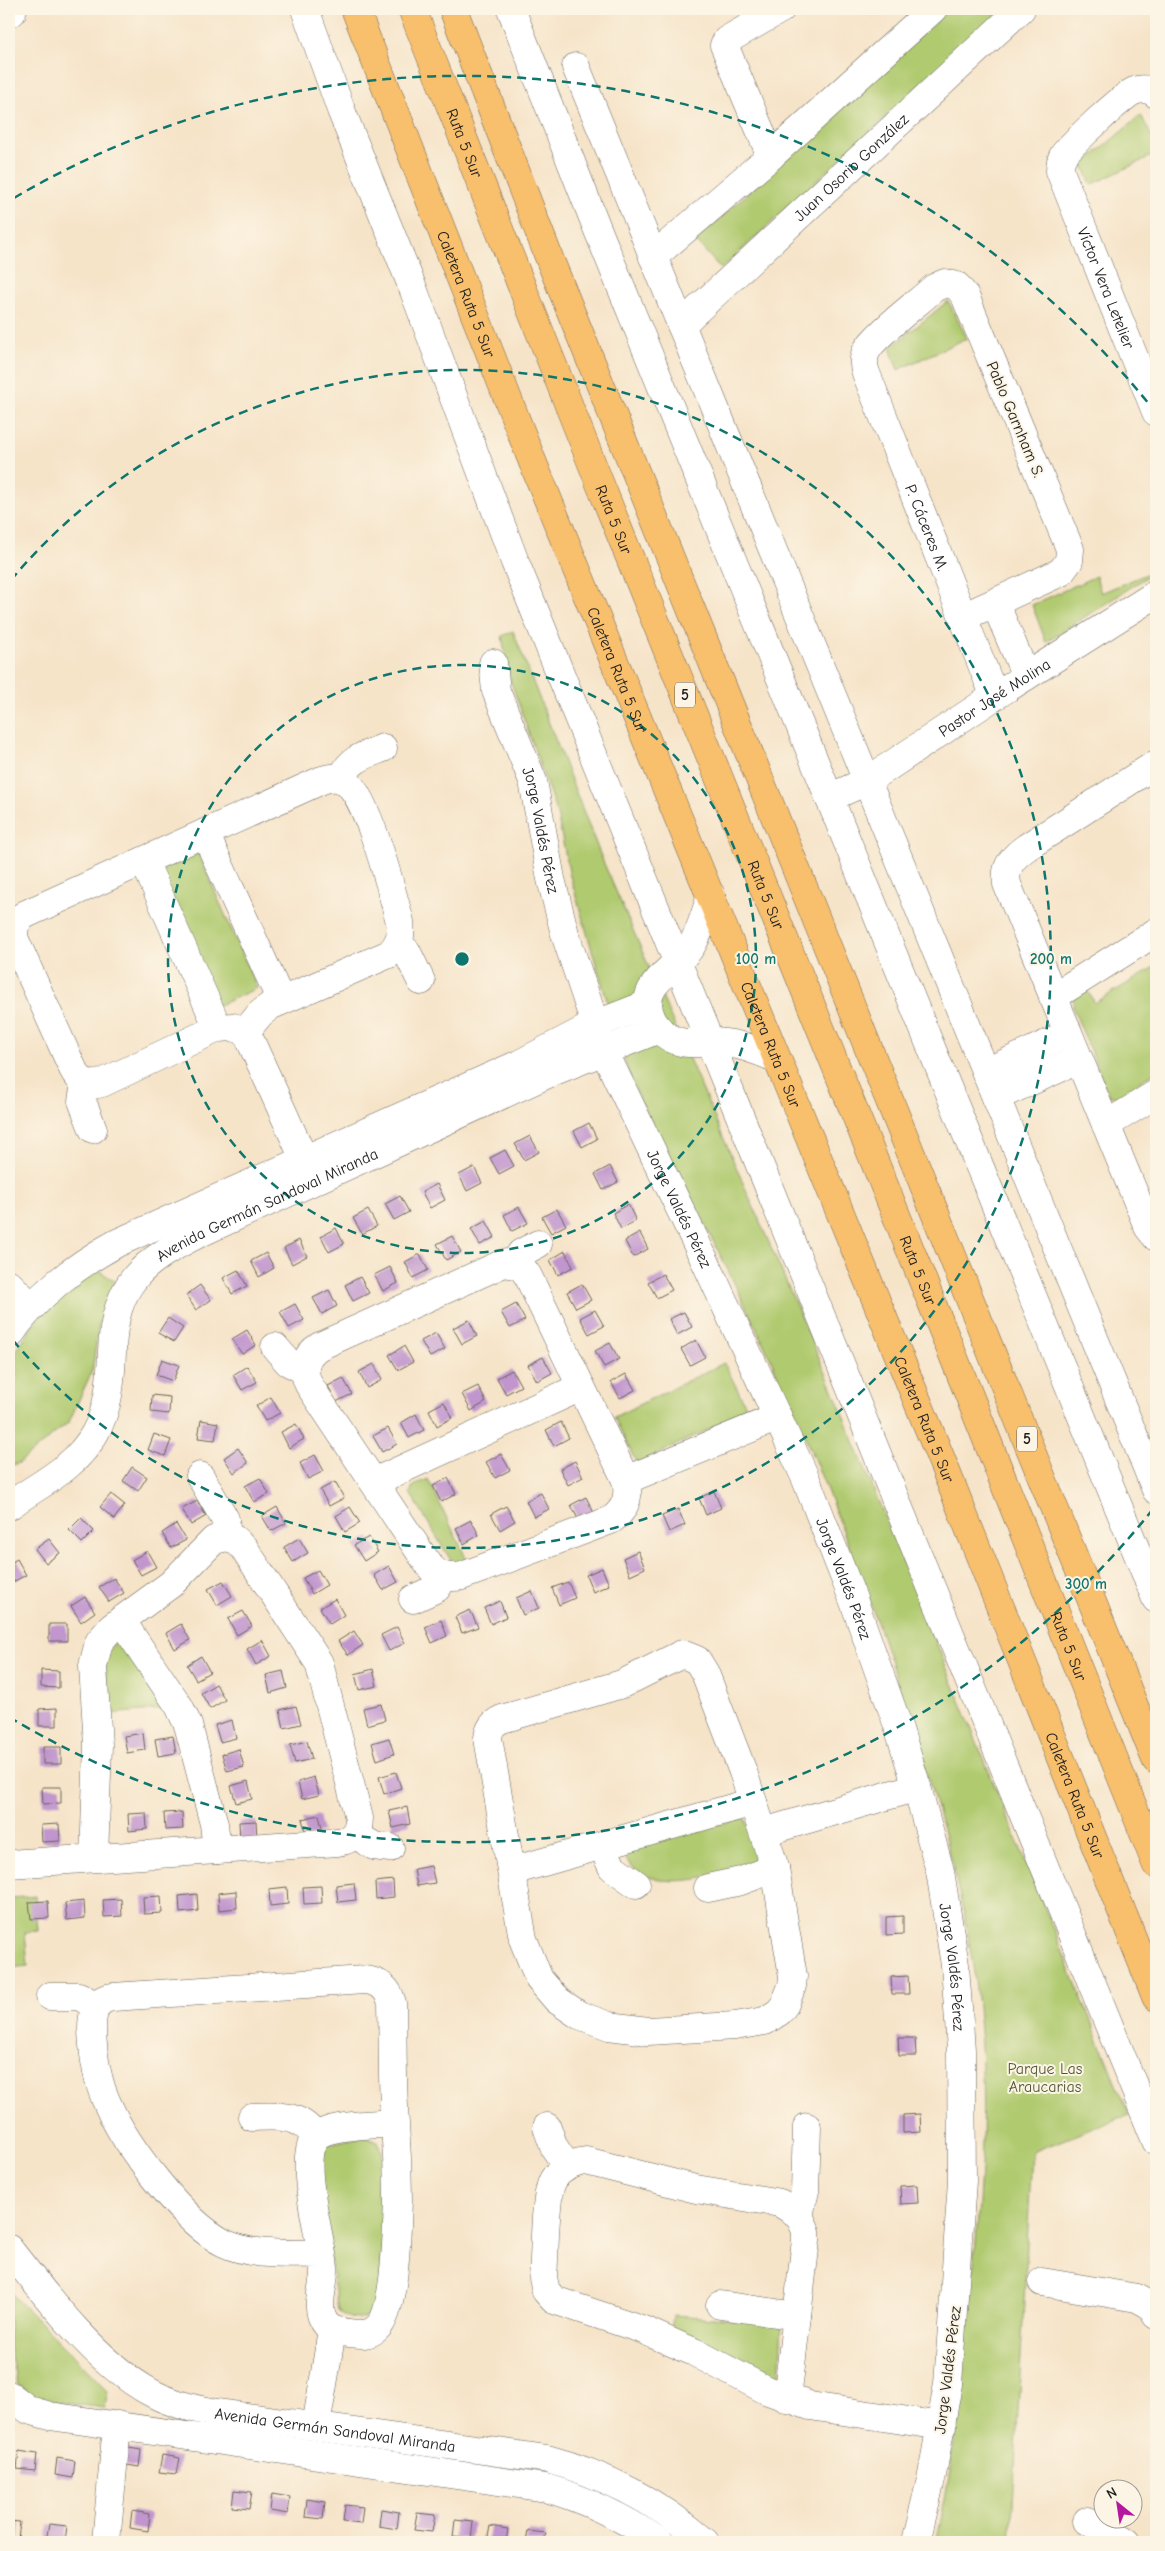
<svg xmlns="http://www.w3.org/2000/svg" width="1165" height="2551" viewBox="0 0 1165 2551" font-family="'Comic Neue',sans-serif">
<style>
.green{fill:#b0ca70;stroke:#667346}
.building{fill:#c196ce}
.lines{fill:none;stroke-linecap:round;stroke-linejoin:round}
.minor-casing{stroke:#686259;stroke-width:29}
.major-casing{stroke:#686259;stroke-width:29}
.highway-casing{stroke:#686259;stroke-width:29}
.minor{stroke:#fff;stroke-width:28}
.major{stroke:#f8bf6c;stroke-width:28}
.highway{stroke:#f8bf6c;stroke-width:28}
.ring{fill:none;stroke:#0f766e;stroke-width:2.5;stroke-dasharray:9 6}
.labels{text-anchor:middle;stroke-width:4;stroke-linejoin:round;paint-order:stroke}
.shield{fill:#fcf5e5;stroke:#5f5d58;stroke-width:1}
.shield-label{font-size:15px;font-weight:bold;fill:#1c1c1c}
.street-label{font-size:16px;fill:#1c1c1c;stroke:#fcf5e5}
.park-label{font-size:16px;fill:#505939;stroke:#fcf5e5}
.centre{fill:#0f766e;stroke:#fcf5e5;stroke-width:2.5}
.ring-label{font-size:15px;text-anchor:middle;font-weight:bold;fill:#0f766e;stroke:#fcf5e5;stroke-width:4;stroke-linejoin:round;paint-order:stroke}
</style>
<rect width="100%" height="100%" fill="#fcf5e5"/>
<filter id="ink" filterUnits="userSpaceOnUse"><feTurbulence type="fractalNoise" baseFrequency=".02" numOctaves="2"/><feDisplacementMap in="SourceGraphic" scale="10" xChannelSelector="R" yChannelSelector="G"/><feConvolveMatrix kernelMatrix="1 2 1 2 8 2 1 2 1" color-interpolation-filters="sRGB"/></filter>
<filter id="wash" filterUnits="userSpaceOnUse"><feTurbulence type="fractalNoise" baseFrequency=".0096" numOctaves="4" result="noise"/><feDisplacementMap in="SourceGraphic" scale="20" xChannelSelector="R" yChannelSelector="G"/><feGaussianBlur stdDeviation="1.12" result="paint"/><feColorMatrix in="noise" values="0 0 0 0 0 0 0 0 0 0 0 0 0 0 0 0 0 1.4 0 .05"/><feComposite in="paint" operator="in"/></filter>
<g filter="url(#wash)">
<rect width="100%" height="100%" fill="#f6e4c9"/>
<path class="green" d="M947 9H1003L721 269 696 241Z
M1141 115 1156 145V154L1091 185 1083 164Z
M948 301 967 338 898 370 890 348Z
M1156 570V571L1046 642 1032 605 1096 576 1101 593Z
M513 631 602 859 828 1378 1129 2114 1032 2152 1011 2542H936C951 2481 957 2417 964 2354 978 2236 990 2116 977 1997 967 1906 941 1818 913 1731 871 1595 819 1463 759 1334 721 1254 679 1175 638 1096L627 1068 570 876 557 814 509 676 502 636Z
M198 853 257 988 217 1006 158 871Z
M1156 966V1071L1120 1096H1109L1073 1008 1074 995 1086 989 1095 1003Z
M94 1267 116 1282 99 1324 92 1371 69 1422 19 1463 9 1466V1363L41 1311Z
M724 1363 748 1410 637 1464 614 1417Z
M428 1479 469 1564 455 1567 410 1493 413 1486Z
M117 1641 127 1644 165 1709 109 1714 104 1655Z
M744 1818 764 1863C722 1873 642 1904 621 1849Z
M9 1882 12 1898 35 1896 38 1931 25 1932 28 1966 9 1968Z
M364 2136 378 2141C396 2182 380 2269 375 2314 362 2321 349 2321 338 2311L315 2161 319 2146Z
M9 2291 108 2391 105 2408 40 2400 17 2384 9 2347Z
M673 2315 782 2323 779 2383 671 2330Z"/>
<g id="blocks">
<path class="building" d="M589 1123 597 1139 582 1147 574 1131Z
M530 1136 539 1152 524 1160 515 1144Z
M505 1150 514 1166 499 1174 490 1158Z
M610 1166 618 1182 603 1190 595 1174Z
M474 1167 482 1183 467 1191 459 1175Z
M437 1184 445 1200 430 1208 422 1192Z
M400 1196 409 1212 394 1220 385 1204Z
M628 1204 636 1221 621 1229 613 1213Z
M519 1207 528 1223 512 1231 504 1215Z
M557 1209 566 1225 551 1233 542 1217Z
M368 1210 377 1226 362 1234 353 1218Z
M486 1221 495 1237 480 1245 471 1229Z
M336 1228 344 1244 329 1252 321 1236Z
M640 1233 648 1249 633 1257 625 1241Z
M452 1236 461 1252 446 1260 437 1244Z
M299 1240 307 1256 292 1264 284 1248Z
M565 1251 573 1267 558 1275 550 1260Z
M266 1253 274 1268 259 1277 251 1261Z
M420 1254 428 1270 413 1278 405 1262Z
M390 1267 398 1283 383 1291 374 1275Z
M238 1270 247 1286 232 1294 223 1278Z
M663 1274 672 1290 657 1298 648 1282Z
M360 1277 369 1293 353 1301 345 1285Z
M582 1284 591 1300 576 1308 567 1292Z
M200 1285 211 1300 196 1310 186 1295Z
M329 1290 337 1306 322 1314 313 1298Z
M295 1304 304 1320 289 1328 280 1312Z
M516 1304 525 1320 510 1328 501 1312Z
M595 1310 604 1326 589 1334 580 1318Z
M684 1312 692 1327 677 1335 669 1319Z
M168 1318 183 1328 174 1342 158 1333Z
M469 1320 477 1336 462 1344 453 1328Z
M247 1330 256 1345 242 1354 232 1339Z
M436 1333 445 1349 430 1357 421 1341Z
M696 1340 705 1357 690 1365 681 1349Z
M610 1343 619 1359 604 1367 595 1351Z
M404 1346 413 1362 398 1370 389 1355Z
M543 1357 552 1373 537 1381 528 1365Z
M162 1359 179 1365 173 1381 156 1375Z
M374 1364 382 1380 367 1388 359 1372Z
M247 1366 257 1382 242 1390 233 1375Z
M512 1370 521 1386 506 1394 497 1378Z
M626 1374 635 1390 620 1398 611 1382Z
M343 1378 352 1394 336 1402 328 1386Z
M478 1386 486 1402 471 1411 462 1394Z
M152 1395 170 1397 169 1414 151 1412Z
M271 1397 280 1413 265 1421 256 1406Z
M444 1402 452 1418 437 1426 429 1410Z
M416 1414 424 1430 409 1438 401 1423Z
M201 1420 218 1423 215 1440 198 1438Z
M561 1422 569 1438 554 1446 546 1430Z
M296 1424 304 1439 289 1448 281 1432Z
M388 1428 397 1444 382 1452 373 1436Z
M154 1434 171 1440 165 1456 148 1450Z
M238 1448 248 1463 234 1473 224 1458Z
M501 1454 510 1470 495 1478 486 1462Z
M315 1455 324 1471 308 1479 300 1463Z
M575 1461 583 1477 568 1485 560 1469Z
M132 1467 147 1477 138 1491 123 1481Z
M260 1478 269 1494 254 1502 245 1486Z
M448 1478 456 1494 441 1502 433 1486Z
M335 1482 344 1498 329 1506 320 1490Z
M714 1491 721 1508 706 1515 699 1498Z
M541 1493 549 1509 534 1517 526 1501Z
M111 1494 125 1505 114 1519 100 1507Z
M586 1497 594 1513 579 1521 571 1505Z
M197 1501 206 1516 191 1525 182 1509Z
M506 1506 515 1521 500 1530 491 1514Z
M277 1507 286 1523 271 1531 262 1516Z
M350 1507 360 1523 345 1532 336 1516Z
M678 1509 685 1525 669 1532 662 1516Z
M81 1518 94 1531 82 1543 69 1530Z
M471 1520 479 1535 464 1544 456 1528Z
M176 1524 186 1540 171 1548 162 1533Z
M369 1537 378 1552 364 1561 354 1545Z
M299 1538 308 1553 293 1562 284 1547Z
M49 1539 60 1553 46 1563 35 1549Z
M147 1551 156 1567 141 1575 132 1560Z
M638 1551 645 1568 630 1575 623 1558Z
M17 1559 26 1575 11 1583 9 1564Z
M389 1566 398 1582 383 1590 374 1575Z
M602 1568 609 1585 593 1592 586 1575Z
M318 1570 327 1585 312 1594 303 1578Z
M114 1578 124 1593 109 1602 99 1587Z
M223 1581 232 1596 217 1605 208 1589Z
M568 1582 575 1598 559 1605 552 1588Z
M532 1591 539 1608 523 1615 516 1598Z
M85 1597 95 1612 81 1622 71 1606Z
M335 1599 344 1615 330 1624 320 1608Z
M500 1601 506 1617 491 1624 484 1608Z
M470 1610 478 1627 462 1633 455 1617Z
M243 1611 252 1626 237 1635 228 1619Z
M441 1620 447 1636 432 1643 425 1627Z
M49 1624H67V1641H49Z
M181 1624 190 1640 175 1649 166 1633Z
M397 1627 405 1643 389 1651 381 1635Z
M354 1631 363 1645 348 1655 338 1641Z
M262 1640 271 1656 256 1665 247 1649Z
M201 1656 210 1672 196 1680 187 1665Z
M373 1669 377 1686 359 1690 355 1674Z
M41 1670 59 1671V1688L41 1687Z
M283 1671 287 1688 270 1693 266 1675Z
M216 1684 225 1700 210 1709 201 1693Z
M381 1704 385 1720 367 1725 363 1708Z
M296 1706 301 1724 284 1728 280 1710Z
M57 1708V1726H39V1709Z
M232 1720 236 1738 220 1742 215 1725Z
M143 1733 145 1750 127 1753 124 1736Z
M173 1736 176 1753 158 1756 155 1739Z
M389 1738 394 1754 377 1760 372 1743Z
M307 1741 312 1759 295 1763 290 1745Z
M43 1747H61V1764H43Z
M239 1749 244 1767 227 1771 222 1754Z
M396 1772 401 1788 384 1794 379 1777Z
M314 1777 319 1795 302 1799 298 1782Z
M248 1781 252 1799 236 1803 231 1786Z
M42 1787H61V1803L43 1804Z
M407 1807 410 1824 393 1828 389 1811Z
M182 1812 183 1829 165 1830 164 1813Z
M146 1813 147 1829 129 1831 128 1814Z
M319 1815 323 1832 307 1837 302 1819Z
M256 1821 257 1839 240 1840 239 1822Z
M59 1824 60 1841 42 1842 41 1825Z
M431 1866 435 1883 417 1886 414 1869Z
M393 1880 394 1897 376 1899 375 1882Z
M354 1883 356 1900 338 1902 336 1885Z
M321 1886 322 1903 304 1904 303 1887Z
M287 1887 288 1904 270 1906 269 1889Z
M236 1891 237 1908 219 1910 218 1893Z
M197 1894 198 1911 180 1913 179 1896Z
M161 1896 162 1913 144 1914 143 1897Z
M121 1899 122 1916 104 1917 103 1900Z
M48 1901 49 1918 31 1919 29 1902Z
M84 1901 85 1918 67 1920 65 1903Z
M903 1916V1934L886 1935V1917Z
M908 1976 909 1994H892L891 1977Z
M898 2038H915L916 2056H899Z
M920 2114 921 2132 903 2133V2115Z
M917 2185 918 2203 901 2204 900 2186Z
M123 2447 141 2450 139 2467 121 2464Z
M19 2451 37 2454 35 2471 17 2469Z
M162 2455 180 2458 177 2474 159 2472Z
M57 2458 75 2461 73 2478 55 2475Z
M234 2490 252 2492 249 2509 232 2507Z
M272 2494 290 2497 288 2514 270 2511Z
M307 2499 325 2502 323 2519 305 2517Z
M345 2505 363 2507 361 2524 343 2522Z
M381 2509 399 2512 397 2529 379 2526Z
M132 2511 150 2514 148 2531 130 2528Z
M417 2513 435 2515 432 2532 414 2530Z
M455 2520 473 2522 471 2539 453 2537Z
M9 2521 20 2522 18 2539 9 2538Z
M49 2524 67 2526 65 2542 46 2541Z
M490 2526 508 2529 506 2542H487Z
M528 2531 546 2533 544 2542H526Z"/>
</g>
</g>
<g filter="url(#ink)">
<use href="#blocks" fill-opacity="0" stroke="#686259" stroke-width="1"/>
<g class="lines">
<defs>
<g id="minor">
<path d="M10 9 12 12"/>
<path d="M305 9 341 110 414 291 515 562 1156 2141"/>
<path d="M511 9 597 228 1156 1599"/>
<path d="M576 67 1156 1490"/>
<path id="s1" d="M1156 94C1150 89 1142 88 1134 91 1124 95 1068 147 1063 156 1060 161 1060 166 1060 171L1156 412"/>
<path d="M771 156 724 45 727 40 781 9"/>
<path d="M653 257 771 156 933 9"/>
<path id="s2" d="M681 325 1021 9"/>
<path d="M995 603 1026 676"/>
<path id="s3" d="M963 617 1061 572 1069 561 1070 549 965 296 957 286 945 283 934 288C919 302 876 334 867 350 863 357 863 365 866 373L988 680 995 696"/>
<path id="s4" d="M493 663 496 691 533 781 551 879 565 934 604 1051 705 1261 805 1477 853 1599 897 1723 917 1787 940 1871 955 1965 961 2050 962 2181 948 2384 932 2475 916 2542"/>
<path d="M1156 764 1027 847C1013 857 1004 866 1007 884L1148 1227 1156 1237"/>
<path d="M342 779C348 759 366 755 383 748"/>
<path id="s5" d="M829 798 867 781 995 696 1156 594"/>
<path d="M205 833 281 1001"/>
<path d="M144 861 218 1028"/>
<path d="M711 895C706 912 701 929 692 945 677 970 635 984 652 1019 658 1031 669 1039 681 1042 692 1045 704 1042 715 1042 738 1043 757 1050 777 1059"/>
<path d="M398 944 407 952 421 981"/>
<path d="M1053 997 1156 932"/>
<path d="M246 1031 260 1014 270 1006 389 954C399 945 402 936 400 922 393 895 368 798 347 783 340 776 331 777 322 780L26 914C16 920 12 928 15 940L73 1069C79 1081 89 1087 102 1083L218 1028 233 1027 246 1031 304 1159"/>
<path d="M986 1072 1068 1034"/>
<path d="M85 1083 82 1101 93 1129"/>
<path d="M996 1097 1078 1060"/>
<path d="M1106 1125 1156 1094"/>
<path d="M504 1263 521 1266 528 1276 626 1480C630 1497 625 1510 611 1520L462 1576C448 1579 437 1576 428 1564L309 1385C301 1369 305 1355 320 1346Z"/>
<path d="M515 1263 521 1253 538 1244"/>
<path d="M9 1284 31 1306"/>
<path d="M9 1336C36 1295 74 1267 117 1243L519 1064 594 1025 648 1004"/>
<path d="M275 1347 288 1362 304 1370"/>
<path d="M200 1476 225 1519 227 1537"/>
<path d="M626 1480 778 1417"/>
<path d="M374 1482 581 1387"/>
<path id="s6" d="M9 1506C40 1483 75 1469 95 1433 109 1408 111 1380 112 1352 114 1283 142 1262 200 1233L552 1072 659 1029"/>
<path d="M413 1599 437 1588 444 1577"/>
<path d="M121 1620 179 1706 188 1725 214 1824 217 1850"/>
<path d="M682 1654 697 1660 705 1673 743 1772 775 1868 793 1976 792 1986 785 2004 779 2012 765 2021 735 2026 648 2031 609 2026 579 2015 557 2000 539 1979 523 1939 488 1738C489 1728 493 1723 502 1719L622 1684Z"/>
<path d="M764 1832 917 1787"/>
<path d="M354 1834 374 1846 390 1848"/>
<path d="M602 1845 612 1867 636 1884"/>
<path d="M9 1864C118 1857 228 1849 338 1842 352 1840 359 1832 359 1818L319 1663 244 1548 234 1539 227 1537 214 1540 171 1584 112 1627 99 1642 93 1666 98 1745 94 1858"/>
<path d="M512 1871 753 1802"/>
<path d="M708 1888 741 1881 775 1868"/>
<path d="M50 1996H79L96 2006"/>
<path d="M252 2117C278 2116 299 2113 316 2137"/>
<path d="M547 2127 554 2147 567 2166"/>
<path d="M799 2215 805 2191 807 2127"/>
<path id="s7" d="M9 2249C45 2295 98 2364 150 2392 169 2403 190 2408 211 2412L547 2459C607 2475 658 2502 705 2542"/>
<path d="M322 2254C291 2253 253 2257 224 2243 184 2223 125 2145 108 2105 97 2082 93 2055 92 2030 92 2014 94 1999 113 1997L364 1980C379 1981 388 1988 392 2003 393 2043 392 2083 395 2124 397 2149 398 2173 398 2199 397 2225 396 2312 377 2328 369 2336 359 2334 349 2333 336 2331 327 2330 322 2317 316 2302 325 2284 324 2268 322 2240 297 2161 315 2138 327 2124 376 2125 395 2123"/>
<path d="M1042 2282 1137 2298 1150 2305 1156 2315"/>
<path d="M720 2305 797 2316"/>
<path d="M9 2395 29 2410 50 2416 546 2488C588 2500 624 2518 660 2542"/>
<path d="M787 2399 806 2240V2231L799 2215 780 2203 696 2189 586 2161C572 2163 560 2168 553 2180 544 2196 545 2257 543 2278L546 2291 554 2300 641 2329 694 2352 766 2390 810 2406 942 2426"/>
<path d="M316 2426 332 2331"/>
<path d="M1087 2521 1126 2542"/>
<path d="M106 2542 117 2425"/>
</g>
<g id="major">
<path id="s8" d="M355 9 533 463 944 1466 1156 1997"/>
</g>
<g id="highway">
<path id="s9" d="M412 9 600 484 963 1380 1156 1864"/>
<path d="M453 9 550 260 1156 1760"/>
</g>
</defs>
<use href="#minor" class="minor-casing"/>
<use href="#major" class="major-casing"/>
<use href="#highway" class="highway-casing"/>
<use href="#minor" class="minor"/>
<use href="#major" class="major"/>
<use href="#highway" class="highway"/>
</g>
</g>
<g class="ring">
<circle cx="462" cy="959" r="294"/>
<path d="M11 580A589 589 0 1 1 11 1338"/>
<path d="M1153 1509A883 883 0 0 1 14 1720M14 198A883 883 0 0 1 1153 409"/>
</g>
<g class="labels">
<g class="shield">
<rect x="675" y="682.5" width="20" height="25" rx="4"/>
<rect x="1017" y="1426.5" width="20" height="25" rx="4"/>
</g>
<g class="shield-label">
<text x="685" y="700">5</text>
<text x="1027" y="1444">5</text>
</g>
<g class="street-label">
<text dy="6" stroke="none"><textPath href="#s9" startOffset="144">Ruta 5 Sur</textPath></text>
<text dy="6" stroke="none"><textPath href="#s2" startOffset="232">Juan Osorio González</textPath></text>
<text dy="6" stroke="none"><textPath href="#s1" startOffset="261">Víctor Vera Letelier</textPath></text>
<text dy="6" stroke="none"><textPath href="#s8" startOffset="306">Caletera Ruta 5 Sur</textPath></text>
<text transform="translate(1016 419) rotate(67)" y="6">Pablo Garnham S.</text>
<text dy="6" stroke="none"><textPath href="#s9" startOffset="549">Ruta 5 Sur</textPath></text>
<text dy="6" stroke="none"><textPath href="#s3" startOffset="726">P. Cáceres M.</textPath></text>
<text dy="6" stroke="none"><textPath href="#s8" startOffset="711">Caletera Ruta 5 Sur</textPath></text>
<text dy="6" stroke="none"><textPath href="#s5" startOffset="194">Pastor José Molina</textPath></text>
<text dy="6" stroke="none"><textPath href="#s4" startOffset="175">Jorge Valdés Pérez</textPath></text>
<text dy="6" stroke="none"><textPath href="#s9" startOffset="954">Ruta 5 Sur</textPath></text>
<text dy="6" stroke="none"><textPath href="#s8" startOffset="1116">Caletera Ruta 5 Sur</textPath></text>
<text dy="6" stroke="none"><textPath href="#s6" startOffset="429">Avenida Germán Sandoval Miranda</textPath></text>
<text dy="6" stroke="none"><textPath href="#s4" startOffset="580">Jorge Valdés Pérez</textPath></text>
<text dy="6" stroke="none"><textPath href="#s9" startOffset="1359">Ruta 5 Sur</textPath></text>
<text dy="6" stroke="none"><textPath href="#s8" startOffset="1521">Caletera Ruta 5 Sur</textPath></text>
<text dy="6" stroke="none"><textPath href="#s4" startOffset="985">Jorge Valdés Pérez</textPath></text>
<text dy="6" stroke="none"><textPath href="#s9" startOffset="1764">Ruta 5 Sur</textPath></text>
<text dy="6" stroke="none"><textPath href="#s8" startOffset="1926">Caletera Ruta 5 Sur</textPath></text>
<text dy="6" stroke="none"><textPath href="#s4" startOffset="1390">Jorge Valdés Pérez</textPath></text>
<text transform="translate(947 2370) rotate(-83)" y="6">Jorge Valdés Pérez</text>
<text dy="6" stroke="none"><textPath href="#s7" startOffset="392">Avenida Germán Sandoval Miranda</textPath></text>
</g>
<g class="park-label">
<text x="1045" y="2074">Parque Las<tspan x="1045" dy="18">Araucarias</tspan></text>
</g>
</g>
<circle cx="462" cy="959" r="8" class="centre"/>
<g class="ring-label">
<text x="756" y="964">100 m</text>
<text x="1051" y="964">200 m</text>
<text x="1086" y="1589">300 m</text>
</g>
<rect width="1165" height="2551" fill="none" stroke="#fcf5e5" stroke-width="30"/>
<g transform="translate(1118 2504) rotate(330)"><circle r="24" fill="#fcf5e5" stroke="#a29e95"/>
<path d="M0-4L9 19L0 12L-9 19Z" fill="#b5179e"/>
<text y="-8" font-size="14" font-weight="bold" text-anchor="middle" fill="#1c1c1c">N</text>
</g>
</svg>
